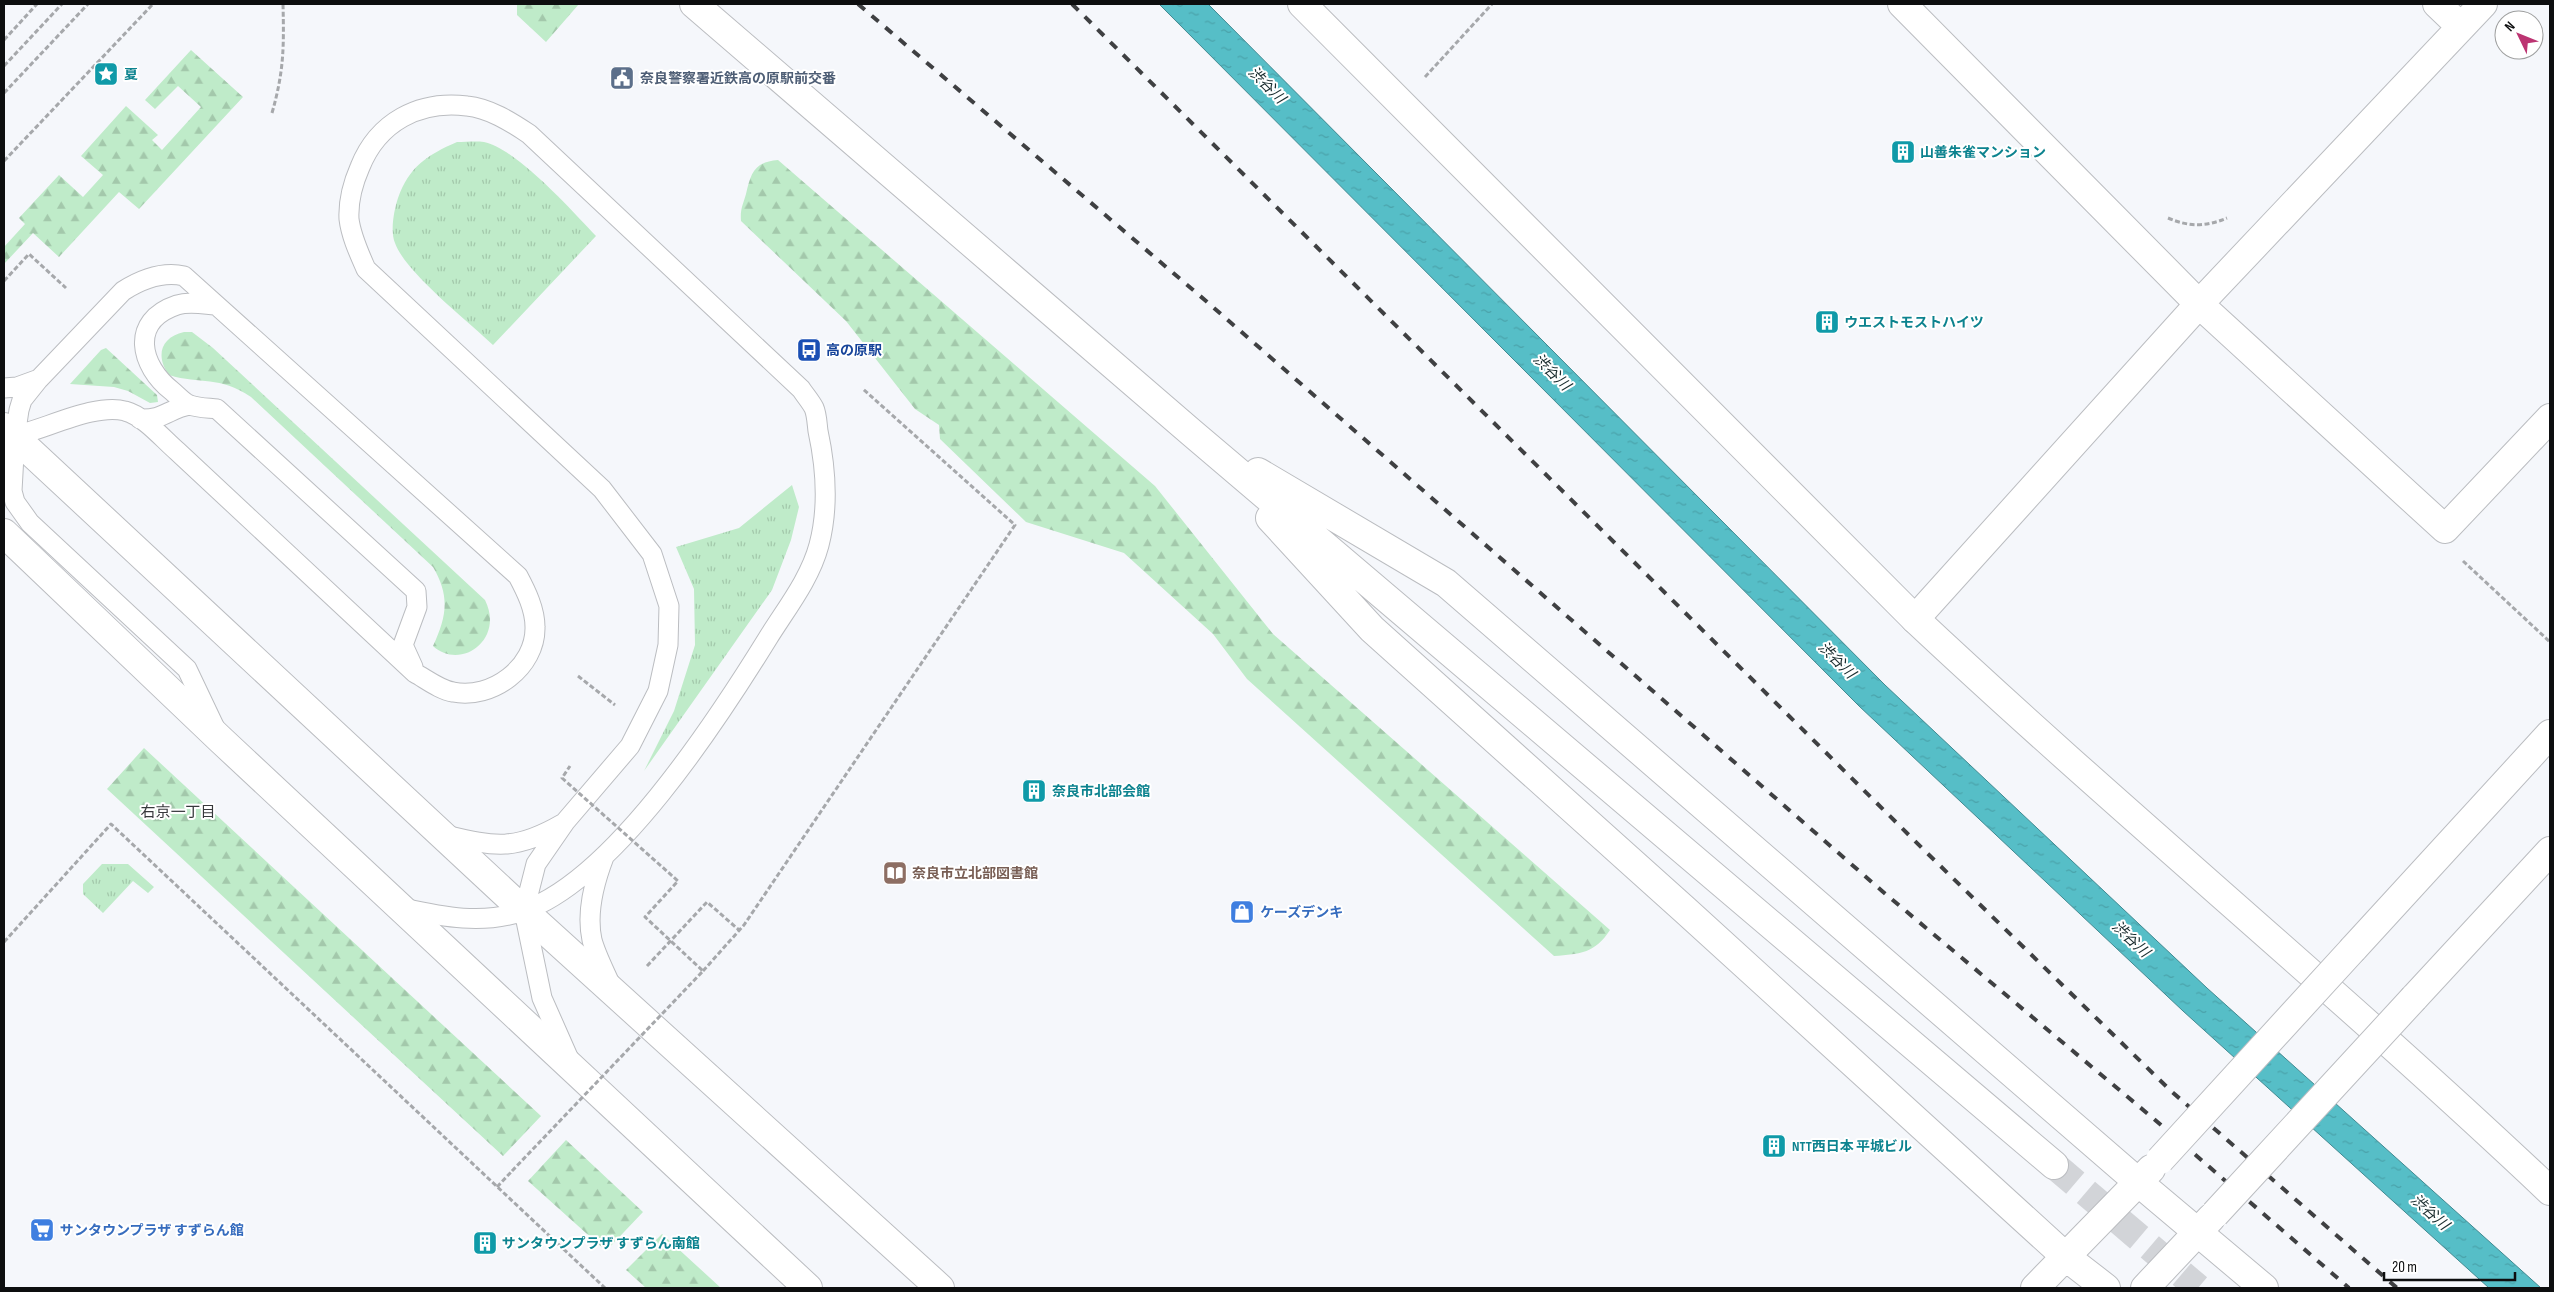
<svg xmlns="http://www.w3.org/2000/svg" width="2554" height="1292" viewBox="0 0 2554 1292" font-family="'Sofia Sans Condensed','Noto Sans JP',sans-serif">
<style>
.grass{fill:url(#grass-tufts)}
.forest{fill:url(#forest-firs)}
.water{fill:url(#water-ripples);stroke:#408990}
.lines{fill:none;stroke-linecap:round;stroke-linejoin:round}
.tertiary-tunnel{stroke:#d2d4d8;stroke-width:28;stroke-dasharray:28 14;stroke-linecap:butt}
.service-casing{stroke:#bbbdc1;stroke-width:21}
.minor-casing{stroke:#bbbdc1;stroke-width:30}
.tertiary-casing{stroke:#bbbdc1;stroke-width:30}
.path{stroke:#a6a8ab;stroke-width:3;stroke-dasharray:5 2.5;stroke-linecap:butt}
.service{stroke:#fff;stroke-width:19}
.minor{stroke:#fff;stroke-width:28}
.tertiary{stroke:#fff;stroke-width:28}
.rail{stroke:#3f4042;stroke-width:4;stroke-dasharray:9 9;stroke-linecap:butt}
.tertiary-bridge-casing{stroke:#bbbdc1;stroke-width:30;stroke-linecap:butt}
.path-bridge{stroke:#a6a8ab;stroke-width:3;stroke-dasharray:5 2.5;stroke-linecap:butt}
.tertiary-bridge{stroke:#fff;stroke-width:28}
.labels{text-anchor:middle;stroke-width:4;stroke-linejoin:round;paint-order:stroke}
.culture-label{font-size:14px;font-weight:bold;fill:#0d838f;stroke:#fff;text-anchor:start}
.service-label{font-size:14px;font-weight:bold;fill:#4e5e75;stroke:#fff;text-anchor:start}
.transit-label{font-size:14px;font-weight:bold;fill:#164399;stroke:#fff;text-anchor:start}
.education-label{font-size:14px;font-weight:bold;fill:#785e54;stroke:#fff;text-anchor:start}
.shop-label{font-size:14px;font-weight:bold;fill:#366cbe;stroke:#fff;text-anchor:start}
.water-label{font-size:15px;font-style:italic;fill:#1a2d2f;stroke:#fff}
.neighbourhood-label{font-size:15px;fill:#37393c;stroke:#fff}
</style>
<defs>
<pattern id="grass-tufts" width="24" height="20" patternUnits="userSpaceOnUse" patternTransform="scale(1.25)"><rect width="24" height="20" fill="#bfebc9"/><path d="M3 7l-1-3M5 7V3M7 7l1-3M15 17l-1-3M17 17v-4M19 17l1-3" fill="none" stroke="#a3c8ab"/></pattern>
<pattern id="forest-firs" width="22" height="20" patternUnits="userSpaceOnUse" patternTransform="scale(1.25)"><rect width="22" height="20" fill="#bfebc9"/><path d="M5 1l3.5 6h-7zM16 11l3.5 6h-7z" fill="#a3c8ab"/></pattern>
<pattern id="water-ripples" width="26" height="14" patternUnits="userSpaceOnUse" patternTransform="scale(1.25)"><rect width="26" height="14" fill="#56bec7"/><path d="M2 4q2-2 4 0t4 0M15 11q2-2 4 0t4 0" fill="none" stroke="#4aa2aa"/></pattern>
</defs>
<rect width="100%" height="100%" fill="#f5f7fb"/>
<path class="grass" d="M457 142C465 142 476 141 484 142 517 149 572 211 596 236L493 345C469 322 405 272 395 243 390 231 394 210 398 198 409 167 427 155 457 142Z
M792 485 799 507 791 540 772 590 644 771 674 711 695 645 694 589 676 547 739 528Z
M102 864H128L154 887 148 893 133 881 103 913 83 894V884Z"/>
<path class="forest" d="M517 4H579L546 42 517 15Z
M191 50 243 97 139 209 119 192 59 257 33 233 4 264V247L25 224 19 218 59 175 83 197 103 175 81 156 126 106 158 135 152 140 162 150 201 107 178 86 155 109 145 100Z
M778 160 1155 486 1273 634 1610 930C1595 953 1581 954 1554 956L1247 679 1213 634 1124 553 1026 522 940 439 939 425 915 409 846 321 741 221C740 209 743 205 746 194 751 173 754 162 778 160Z
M184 332H192L213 348 485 600C505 640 460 671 433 646 447 616 450 596 433 567L251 397C219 375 201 385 169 375 155 356 161 337 184 332Z
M106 348 157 395 158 402 150 403 128 391 114 387 70 384 101 350Z
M144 748 541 1116 503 1156 107 789Z
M566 1140 643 1212 606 1251 528 1181Z
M662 1234 721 1288H646L626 1270Z"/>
<path class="water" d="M1159 4H1208L1885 685 2207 988 2541 1288H2489L2183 1011 1859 706Z"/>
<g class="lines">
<path class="tertiary-tunnel" d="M2054 1165 2198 1288"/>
<defs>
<path id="service" d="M215 305C203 304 189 301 177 305 129 321 140 366 172 391 177 395 184 403 190 405 198 408 209 408 217 409L416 591 417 607 403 645 413 667
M38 380 22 400 19 410 15 437 12 491 15 502 30 523 187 669 215 728
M4 388 17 387 39 379 123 291C142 279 162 271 184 276L518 576C526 591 535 609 535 627 536 667 492 700 453 692 440 690 426 679 415 673L177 451C162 438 144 416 125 411 94 402 39 433 5 438
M140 419C164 420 168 409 190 405
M445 835C496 847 515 851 562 824
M604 857C594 883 586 912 592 940 596 955 605 972 611 986
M403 908C443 917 483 925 523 911 614 880 718 719 768 638 786 609 810 579 819 545 829 507 826 468 818 431 817 424 817 415 814 408 811 402 805 395 801 389L529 134C511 122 489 108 467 106 419 100 378 122 360 167 353 183 348 200 349 219 351 236 359 253 366 269L602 489 652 554 669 606 668 645 658 691 630 746 565 822 536 864 524 911 542 998 569 1059"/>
<path id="minor" d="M1902 4 2199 304 2445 529 2550 418
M2437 4 2461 27
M1915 619 2199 304 2483 4"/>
<path id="tertiary" d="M694 4 1192 433 2054 1165
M1302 4 1915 619C2123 814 2343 995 2550 1191
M4 427 524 911 940 1288
M1258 472 1446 583 2138 1182 2264 1288
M1270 518 1372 629 1685 910 2066 1257 2106 1288
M4 533 221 740 808 1288
M2353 949 2550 734
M2414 998 2550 851
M2035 1288 2151 1169
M2145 1288 2211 1218"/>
</defs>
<use href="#service" class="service-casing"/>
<use href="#minor" class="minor-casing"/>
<use href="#tertiary" class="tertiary-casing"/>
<path class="path" d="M4 40 37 4
M4 66 62 4
M1425 77 1492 4
M4 93 88 4
M272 113C284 71 284 47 283 4
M4 161 153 4
M2168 218C2189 227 2206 227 2227 218
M4 281 29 254 66 288
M2463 561 2550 642
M578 676 615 705
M4 942 111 824 605 1288
M647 966 707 902 739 930
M703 971 744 925 1015 525 863 389
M497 1187 512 1171"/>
<use href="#service" class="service"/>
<use href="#minor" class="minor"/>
<use href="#tertiary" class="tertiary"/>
<path class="rail" d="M858 4 1206 301 1882 891 2154 1119 2349 1288
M1072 4 1923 849 2171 1091 2397 1288"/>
<defs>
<path id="tertiary-bridge" d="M2160 1160 2353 949
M2215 1214 2414 998"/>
</defs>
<use href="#tertiary-bridge" class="tertiary-bridge-casing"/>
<path class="path-bridge" d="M512 1171 703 971 645 917 678 881 562 778 570 766"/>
<use href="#tertiary-bridge" class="tertiary-bridge"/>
</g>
<defs>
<symbol id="sight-square" viewBox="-11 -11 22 22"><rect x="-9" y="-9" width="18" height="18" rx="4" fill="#0f9aa8" stroke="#fff"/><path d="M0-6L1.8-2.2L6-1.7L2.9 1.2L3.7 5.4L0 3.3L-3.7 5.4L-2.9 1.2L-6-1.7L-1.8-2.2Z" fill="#fff"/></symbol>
<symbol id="civic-square" viewBox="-11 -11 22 22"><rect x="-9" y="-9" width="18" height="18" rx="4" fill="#5c6f8a" stroke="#fff"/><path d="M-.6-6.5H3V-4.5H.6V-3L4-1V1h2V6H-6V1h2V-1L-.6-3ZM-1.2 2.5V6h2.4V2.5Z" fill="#fff"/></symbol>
<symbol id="building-square" viewBox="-11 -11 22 22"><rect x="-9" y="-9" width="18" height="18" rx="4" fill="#0f9aa8" stroke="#fff"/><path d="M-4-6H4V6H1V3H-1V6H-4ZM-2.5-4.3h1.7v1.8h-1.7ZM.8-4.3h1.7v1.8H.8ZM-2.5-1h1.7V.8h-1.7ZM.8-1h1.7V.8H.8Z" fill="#fff"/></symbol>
<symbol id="bus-square" viewBox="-11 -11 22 22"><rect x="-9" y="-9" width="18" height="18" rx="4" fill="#1a4fb4" stroke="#fff"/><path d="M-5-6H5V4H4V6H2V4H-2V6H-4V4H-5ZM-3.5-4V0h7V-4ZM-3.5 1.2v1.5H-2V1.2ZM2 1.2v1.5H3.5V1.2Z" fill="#fff"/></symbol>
<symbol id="library-square" viewBox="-11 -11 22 22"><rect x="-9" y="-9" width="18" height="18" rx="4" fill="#8d6e63" stroke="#fff"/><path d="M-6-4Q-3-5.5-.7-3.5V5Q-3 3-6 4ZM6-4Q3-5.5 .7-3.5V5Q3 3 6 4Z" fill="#fff"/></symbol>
<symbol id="shop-square" viewBox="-11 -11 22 22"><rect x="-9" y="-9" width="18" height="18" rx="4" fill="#3f7fe0" stroke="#fff"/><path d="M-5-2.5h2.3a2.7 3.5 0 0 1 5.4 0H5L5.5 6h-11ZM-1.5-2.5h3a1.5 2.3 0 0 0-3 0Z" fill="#fff"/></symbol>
<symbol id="supermarket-square" viewBox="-11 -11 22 22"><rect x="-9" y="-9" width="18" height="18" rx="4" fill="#3f7fe0" stroke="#fff"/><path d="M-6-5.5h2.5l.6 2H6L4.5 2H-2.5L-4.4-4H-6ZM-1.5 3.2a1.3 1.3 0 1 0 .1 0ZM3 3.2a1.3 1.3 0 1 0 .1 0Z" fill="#fff"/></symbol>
</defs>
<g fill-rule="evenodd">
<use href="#sight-square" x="92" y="60" width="28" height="28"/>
<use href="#civic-square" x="608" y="64" width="28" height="28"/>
<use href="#building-square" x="1889" y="138" width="28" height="28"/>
<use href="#building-square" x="1813" y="308" width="28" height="28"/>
<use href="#bus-square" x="795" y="336" width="28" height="28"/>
<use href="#building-square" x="1020" y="777" width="28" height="28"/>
<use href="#library-square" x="881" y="859" width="28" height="28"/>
<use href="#shop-square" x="1228" y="898" width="28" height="28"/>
<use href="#building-square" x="1760" y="1132" width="28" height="28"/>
<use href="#supermarket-square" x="28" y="1216" width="28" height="28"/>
<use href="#building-square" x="471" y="1229" width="28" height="28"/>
</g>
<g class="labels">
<g class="culture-label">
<text x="124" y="79">夏</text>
<text x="1920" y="157">山善朱雀マンション</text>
<text x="1844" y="327">ウエストモストハイツ</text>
<text x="1052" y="796">奈良市北部会館</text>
<text x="1792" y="1151">NTT西日本 平城ビル</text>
<text x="502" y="1248">サンタウンプラザ すずらん南館</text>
</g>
<g class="service-label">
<text x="640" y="83">奈良警察署近鉄高の原駅前交番</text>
</g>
<g class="transit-label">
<text x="826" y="355">高の原駅</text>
</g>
<g class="education-label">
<text x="912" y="878">奈良市立北部図書館</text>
</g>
<g class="shop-label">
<text x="1260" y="917">ケーズデンキ</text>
<text x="60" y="1235">サンタウンプラザ すずらん館</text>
</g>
<g class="water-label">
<text transform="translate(1267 85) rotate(45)" y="5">渋谷川</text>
<text transform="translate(1552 372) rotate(45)" y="5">渋谷川</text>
<text transform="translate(1837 660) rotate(45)" y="5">渋谷川</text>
<text transform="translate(2131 939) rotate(43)" y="5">渋谷川</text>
<text transform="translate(2430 1212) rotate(42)" y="5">渋谷川</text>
</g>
<g class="neighbourhood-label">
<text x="178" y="817">右京一丁目</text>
</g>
</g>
<rect width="2554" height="1292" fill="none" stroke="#0d0e0f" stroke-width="10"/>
<g transform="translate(2519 35) rotate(313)"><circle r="24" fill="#ffffff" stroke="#9e9f9f"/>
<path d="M0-4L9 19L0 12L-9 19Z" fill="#bc3472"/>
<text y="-8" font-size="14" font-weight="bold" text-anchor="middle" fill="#0d0e0f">N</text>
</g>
<path d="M2384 1272v8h131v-8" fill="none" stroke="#0d0e0f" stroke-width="2.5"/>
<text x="2392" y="1272" font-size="15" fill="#0d0e0f" stroke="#ffffff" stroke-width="4" paint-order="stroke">20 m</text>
</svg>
